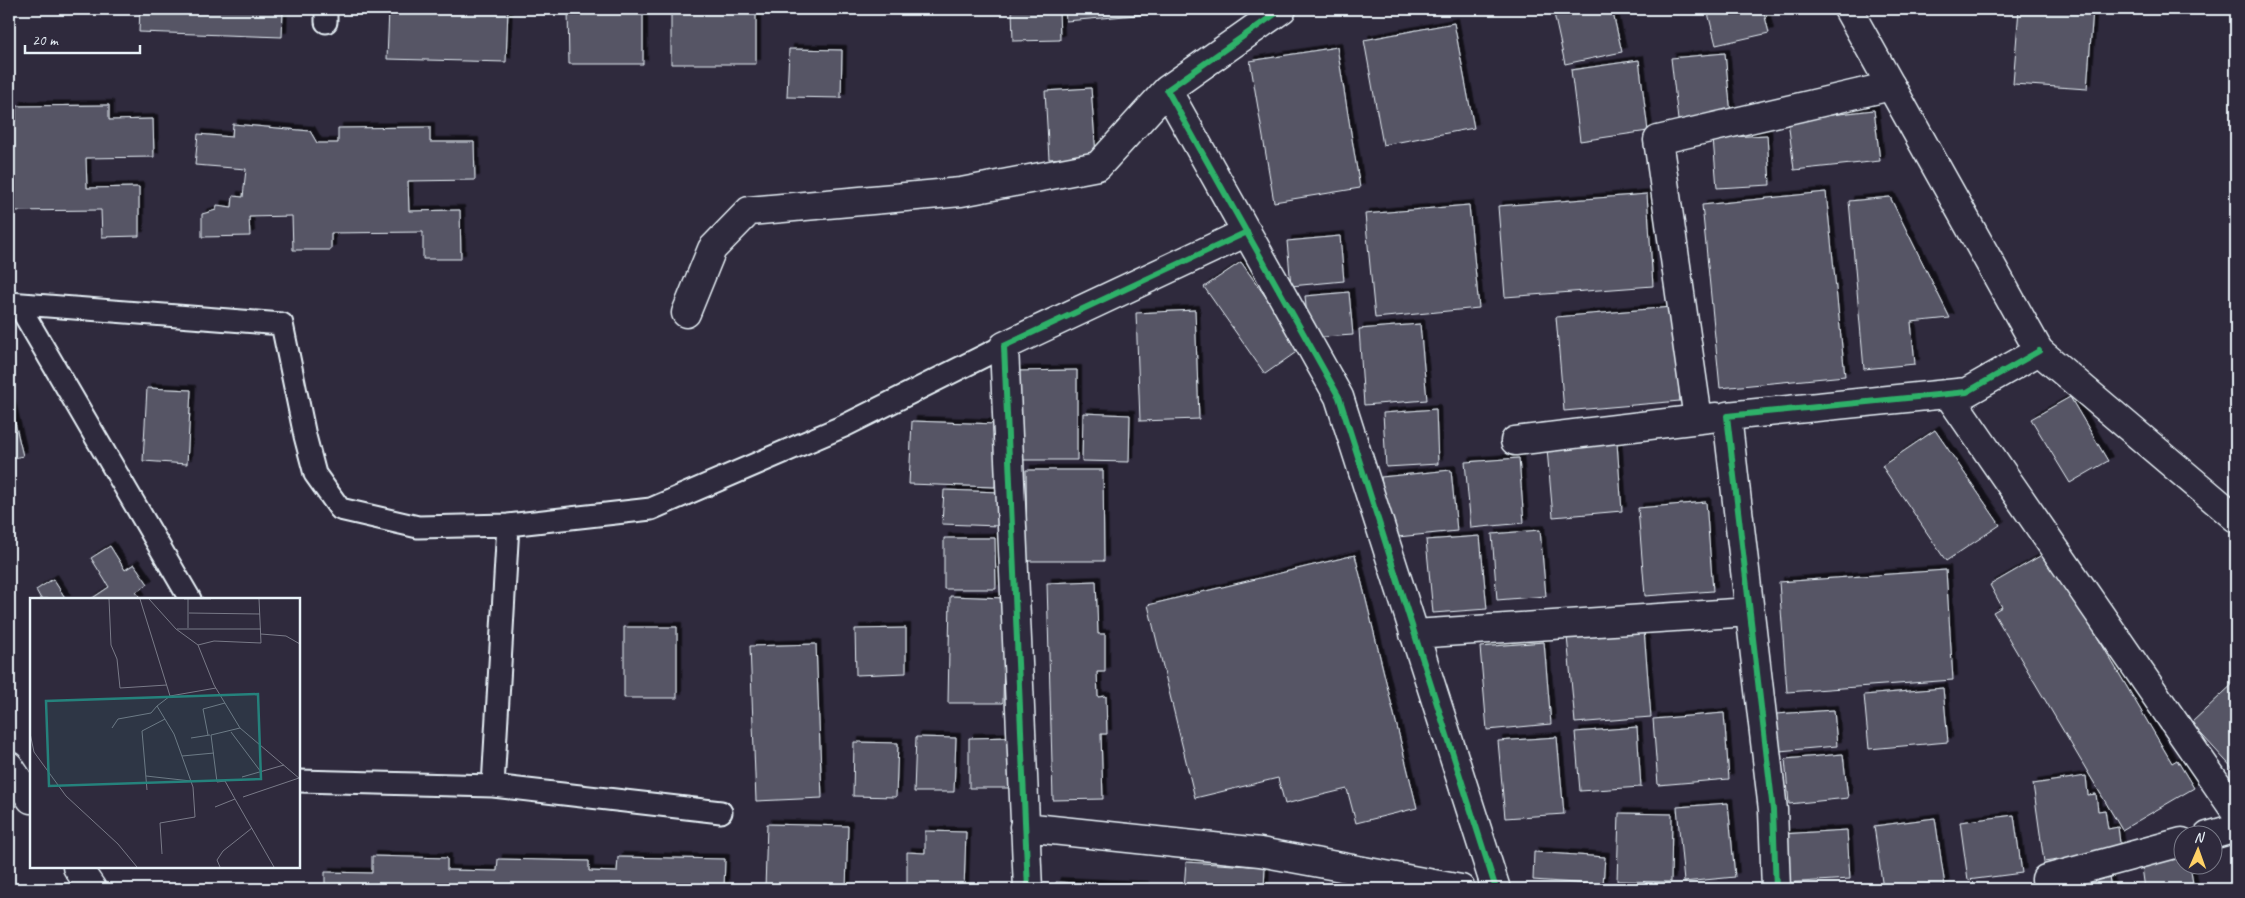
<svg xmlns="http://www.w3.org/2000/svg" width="2245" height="898" viewBox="0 0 2245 898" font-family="Caveat,sans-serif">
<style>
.building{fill:#575565;stroke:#e8f1f8;filter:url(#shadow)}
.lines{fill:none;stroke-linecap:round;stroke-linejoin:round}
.lane-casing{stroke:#e8f1f8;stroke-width:25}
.street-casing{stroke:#e8f1f8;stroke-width:31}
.secondary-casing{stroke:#e8f1f8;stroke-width:31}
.lane{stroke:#2f2a3d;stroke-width:21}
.street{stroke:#2f2a3d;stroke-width:28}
.secondary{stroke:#2f2a3d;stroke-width:28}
.cycleway-casing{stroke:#2f2a3d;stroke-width:9}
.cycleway{stroke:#2db169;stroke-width:6}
.inset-road{fill:none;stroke:#797a88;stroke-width:1}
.view{fill:#25827c;fill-opacity:0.15;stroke:#25827c;stroke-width:2.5}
.inset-edge{fill:none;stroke:#e8f1f8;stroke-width:2.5}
</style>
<defs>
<filter id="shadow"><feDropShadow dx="4.5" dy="-4.5" stdDeviation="0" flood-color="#0009"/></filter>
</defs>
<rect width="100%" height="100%" fill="#2f2a3d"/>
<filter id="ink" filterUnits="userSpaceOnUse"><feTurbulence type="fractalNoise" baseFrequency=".02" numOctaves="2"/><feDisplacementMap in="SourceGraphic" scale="10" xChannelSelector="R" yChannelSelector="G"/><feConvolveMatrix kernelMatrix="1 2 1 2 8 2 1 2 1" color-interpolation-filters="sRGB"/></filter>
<g filter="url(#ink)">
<path class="building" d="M140 9H283L282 37 139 32Z
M389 9H508L506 62 387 59Z
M568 9H643V64H569Z
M671 9H756V64H671Z
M1012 9H1059L1060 40 1013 41Z
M1065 9H1148L1149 14 1066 21Z
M1553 9H1612L1622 52 1565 64Z
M1707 9H1763L1769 33 1716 45Z
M2019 9H2093L2087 89 2013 84Z
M1454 23 1474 128 1383 145 1364 40Z
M1337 47 1360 188 1274 202 1250 61Z
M789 49 842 50 841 98 787 97Z
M1725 53 1731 115 1678 120 1671 58Z
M1639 60 1648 131 1580 141 1571 70Z
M1091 88 1096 156 1049 159 1045 91Z
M109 105V120L153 119 154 157 86 158 87 188 139 187V236L102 237 101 210 10 211 9 227V121L16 120V106Z
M1874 110 1880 161 1794 170 1788 120Z
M233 124 310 131 317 143H338V128L430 127V142H474L475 180 408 181 409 211 460 210 461 259H423V232L331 233V250H293L292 216 249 217 250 236 202 237V214L216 210 217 205 232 207 233 196 243 197 246 169 195 165 198 134 232 137Z
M1767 135 1770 185 1717 188 1713 138Z
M1826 192 1845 376 1720 388 1702 205Z
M1647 194 1653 286 1505 297 1498 206Z
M1890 197 1950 318 1911 322 1915 364 1864 369 1849 201Z
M1469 205 1479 308 1375 318 1365 214Z
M1340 236 1344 281 1291 286 1287 241Z
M1241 262 1302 348 1265 374 1204 287Z
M1349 292 1353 335 1309 338 1305 296Z
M1672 307 1680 401 1564 411 1556 317Z
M1195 310 1199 419 1140 421 1136 313Z
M1420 324 1427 400 1364 405 1359 329Z
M1077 370V460H1016L1015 371Z
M147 388 191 390 187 464 143 461Z
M2070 397 2108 461 2070 483 2031 419Z
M9 398 23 456 9 459Z
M1436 409 1438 464 1386 467 1383 413Z
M1083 413 1130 415 1129 462 1082 461Z
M912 421 997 424 995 487 909 484Z
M1935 430 2000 525 1946 561 1882 466Z
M1617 443 1622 511 1553 517 1547 449Z
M1519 458 1524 523 1471 528 1465 462Z
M1026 470H1103L1104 561H1027Z
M1451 470 1457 531 1388 538 1381 477Z
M944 490 1000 492 999 526 942 524Z
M1706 502 1713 591 1645 596 1638 508Z
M1540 530 1546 596 1497 600 1492 534Z
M1480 536 1487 609 1433 613 1426 540Z
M944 538H995L996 589H944Z
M110 546 125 570 134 564 148 584 136 592 141 599H91L109 587 91 558Z
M2047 552 2172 763 2177 760 2194 788 2122 830 1993 612 2002 607 1990 585Z
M1355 555 1417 808 1356 823 1347 789 1285 804 1278 778 1195 798 1148 605Z
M1946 570 1953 680 1787 692 1779 582Z
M53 579 66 599H41L36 590Z
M1096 581 1098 634H1105V672H1097L1098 697 1106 696 1107 734H1101L1103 799 1053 800 1047 583Z
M950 596 1005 598 1003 703H948Z
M624 627H677V698H624Z
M906 628V673L856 675 855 629Z
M1644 630 1651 717 1575 723 1567 636Z
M1544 642 1551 724 1487 730 1480 647Z
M816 644 822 798 756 801 750 646Z
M2236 681V772L2191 723Z
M1943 688 1948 742 1869 749 1864 695Z
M1834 710 1837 746 1779 751 1776 714Z
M1724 713 1729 779 1658 785 1653 719Z
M1637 727 1641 787 1580 791 1575 732Z
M916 737 956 738 954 792H914Z
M1015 737V788H969V738Z
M1557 737 1564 814 1505 818 1498 741Z
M854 742 898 743 896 797 853 796Z
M1843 754 1848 798 1789 804 1785 759Z
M2086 776 2088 795 2096 794 2098 811 2105 810 2108 829 2118 827 2121 851 2044 862 2033 784Z
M1728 803 1735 877 1684 882 1677 807Z
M1619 813 1672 814 1671 882 1617 881Z
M2014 815 2022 873 1968 880 1960 822Z
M1935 818 1945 886 1921 889H1883L1874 826Z
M767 824 848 826 846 889H765Z
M1847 830 1850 879 1784 883 1781 834Z
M925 831 966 832 964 889H907V852L925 853Z
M1534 852 1605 857 1603 885 1533 880Z
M2182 854V866H2190L2194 889H2145L2141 860Z
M372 856 447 858V870L497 871 498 859 589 861V871L617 872 618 857 725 859 724 889H325V872L372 873Z
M1186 862 1265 867 1264 889H1184Z
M2109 876 2111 889H2076L2075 882Z
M1056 882 1144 886V889H1055Z"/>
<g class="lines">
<defs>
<path id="lane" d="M326 9V22
M9 303 282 324 305 436 315 474 340 509 418 527 508 525 651 509 844 426 1004 346
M18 304 190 599
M299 781 493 786 508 525
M493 786 721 812"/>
<path id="street" d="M1282 9 1167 90 1339 397 1496 889
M686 313 712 249 749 211 961 192 1098 166 1167 90
M1948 394 2236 812
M1698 419 1658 140 1891 86
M1515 441 1717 417
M1414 634 1750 612
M9 766 31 799
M1024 827 1260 852 1461 889
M2208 836 2236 828
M77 867 92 889
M2046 879 2182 842
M1028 889 1004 346 1247 232
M1776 889 1773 810 1727 416 1967 392 2039 351"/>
<path id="secondary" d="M1848 9 2039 351 2236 518"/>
</defs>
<use href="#lane" class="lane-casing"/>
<use href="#street" class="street-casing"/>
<use href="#secondary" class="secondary-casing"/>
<use href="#lane" class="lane"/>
<use href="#street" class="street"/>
<use href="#secondary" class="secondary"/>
<defs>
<path id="cycleway" d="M1282 9 1167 90 1339 397 1496 889
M1028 889 1004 346 1247 232
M1776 889 1773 810 1727 416 1967 392 2039 351"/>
</defs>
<use href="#cycleway" class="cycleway-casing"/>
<use href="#cycleway" class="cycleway"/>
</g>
</g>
<g transform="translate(30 598)">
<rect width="270" height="270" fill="#2f2a3d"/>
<path class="inset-road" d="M79 1 81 47 87 61 90 90 137 87M110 1 140 98 127 108 144 136 163 189 165 219 130 225 132 256M119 1 146 31 168 47 184 87 210 130 270 181M154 1H181M158 1V30M159 15 230 16M147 31H231M231 36 256 38 270 46M168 47 184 43 231 45 229 1M140 98 186 90M82 130 88 121 121 115 127 108M201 134 231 174M0 135 4 154 36 198 88 246 107 269M178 137 173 111 195 105M161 140 180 137M152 158 184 155M116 178 161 183M212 179 254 167M117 192 112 133 135 121M213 199 269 180M205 201 195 183 187 184 181 137 210 130M185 209 205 201 244 269M190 269 187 262 193 253 222 230"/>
<path class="view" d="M228 96 231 181 19 188 16 103Z"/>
<rect width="270" height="270" class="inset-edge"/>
</g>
<rect width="2245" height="898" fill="none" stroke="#2f2a3d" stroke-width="30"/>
<rect x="15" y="15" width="2215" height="868" fill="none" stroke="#e8f1f8" stroke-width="2" filter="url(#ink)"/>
<g transform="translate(2198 850) rotate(2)"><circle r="24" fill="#2f2a3d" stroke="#797a88"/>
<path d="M0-4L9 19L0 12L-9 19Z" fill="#ffd166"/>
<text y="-8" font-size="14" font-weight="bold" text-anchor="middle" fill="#e8f1f8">N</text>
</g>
<path d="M25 45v8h115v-8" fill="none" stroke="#e8f1f8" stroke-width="2.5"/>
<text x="32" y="45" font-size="15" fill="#e8f1f8" stroke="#2f2a3d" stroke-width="4" paint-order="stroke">20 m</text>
</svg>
